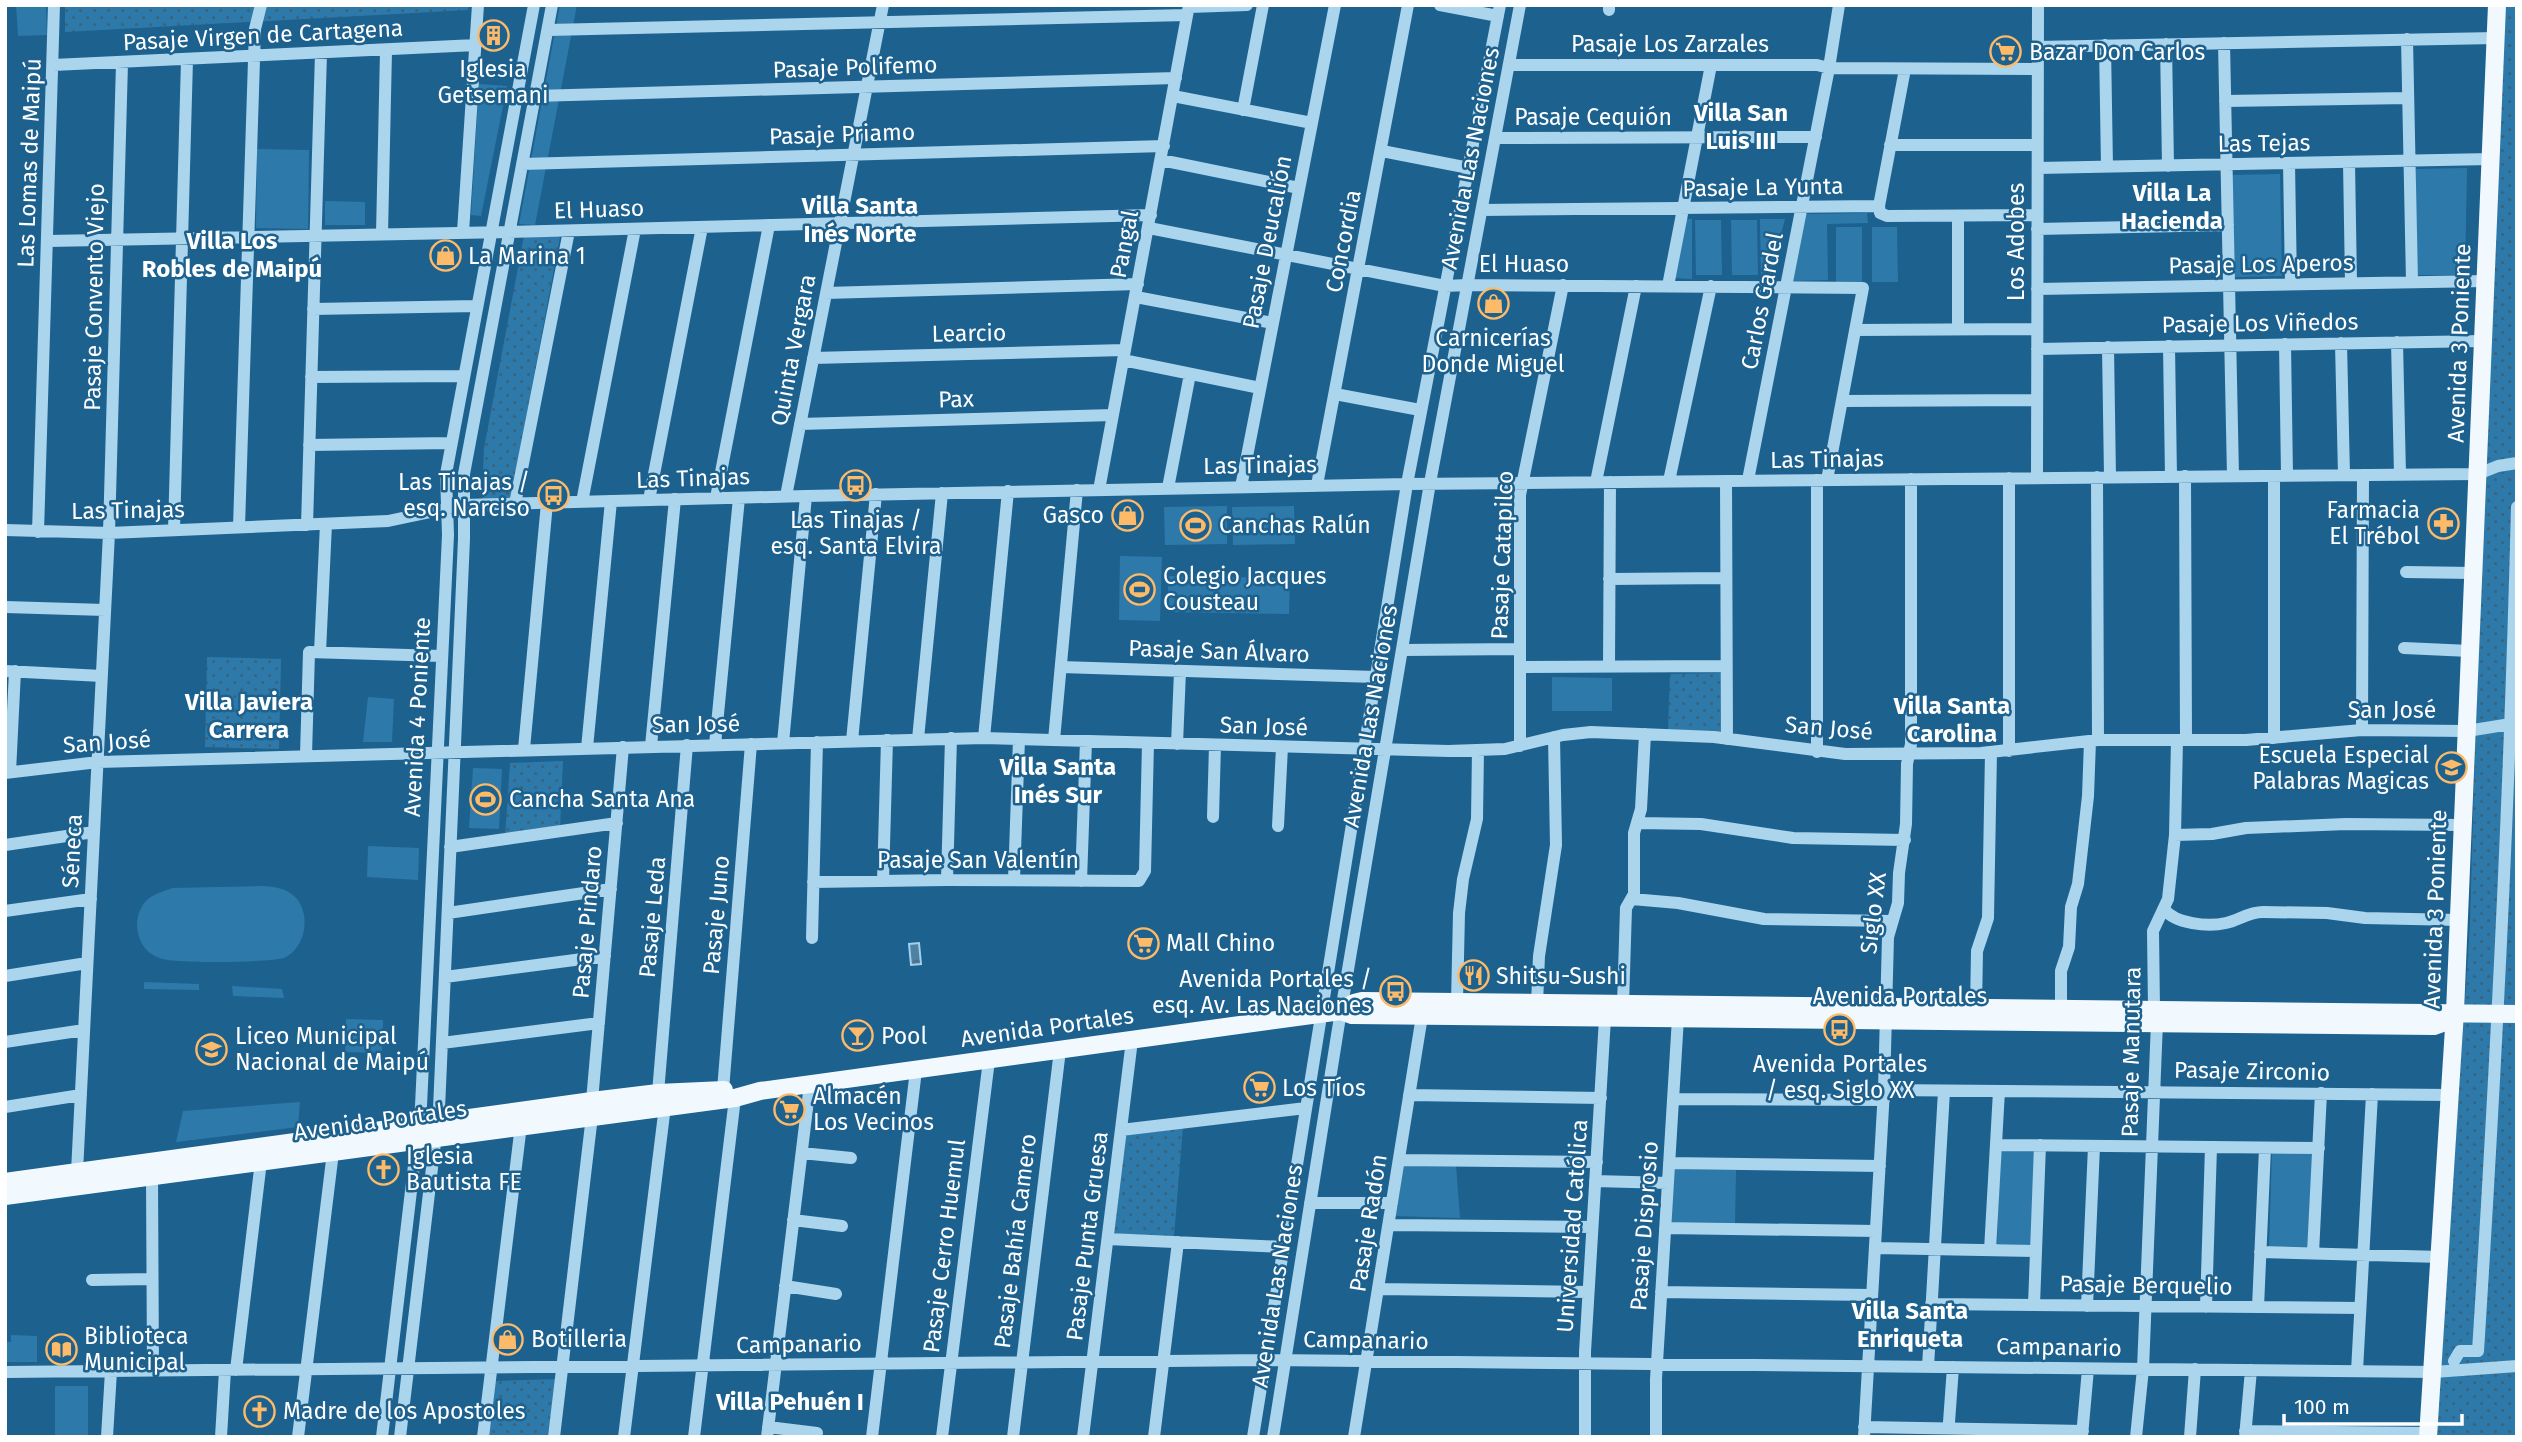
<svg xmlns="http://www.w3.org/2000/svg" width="2522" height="1442" viewBox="0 0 2522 1442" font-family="'Fira Sans',sans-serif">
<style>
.grass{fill:#2d7aaa}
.park{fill:url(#park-dots)}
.water{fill:url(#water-ripples);stroke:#9ed1ef;stroke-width:2}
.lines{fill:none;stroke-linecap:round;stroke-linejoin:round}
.minor{stroke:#abd4ed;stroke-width:12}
.major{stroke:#f1f9ff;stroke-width:18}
.labels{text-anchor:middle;stroke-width:5;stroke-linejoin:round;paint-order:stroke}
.street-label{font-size:23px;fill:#fff;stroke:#1d618f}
.poi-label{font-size:23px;fill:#fff;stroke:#1d618f;text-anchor:start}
.neighbourhood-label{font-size:24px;font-weight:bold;fill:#fff;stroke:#1d618f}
</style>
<defs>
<pattern id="park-dots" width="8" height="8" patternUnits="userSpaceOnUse" patternTransform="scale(1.75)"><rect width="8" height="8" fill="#2d7aaa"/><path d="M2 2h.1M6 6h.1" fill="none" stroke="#3c637b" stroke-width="1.8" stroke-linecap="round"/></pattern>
<pattern id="water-ripples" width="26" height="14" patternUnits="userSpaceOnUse" patternTransform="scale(1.75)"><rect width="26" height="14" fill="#5181a0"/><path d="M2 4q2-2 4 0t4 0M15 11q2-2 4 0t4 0" fill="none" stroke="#4f697a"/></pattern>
</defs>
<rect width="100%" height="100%" fill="#1d618f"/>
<path class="grass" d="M16 5H46L47 35 18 36Z
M560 5H577L535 225 519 224Z
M479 84 507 86 481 216 471 215Z
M257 149 309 150 308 229 256 228Z
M2467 168 2465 275H2416V169Z
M2280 174 2282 276 2232 277 2229 175Z
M325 201 365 202V225H325Z
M1867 213 1868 223 1827 224 1828 280 1792 281 1806 214Z
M1685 219H1692V279L1673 278Z
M1760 219H1785L1769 279H1761Z
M1695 220H1721L1722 275H1696Z
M1731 220H1757L1758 275H1732Z
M1836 227H1862V282H1836Z
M1872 227H1897L1898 282H1872Z
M1227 506V544L1165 545 1164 507Z
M1294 506 1295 544 1233 545 1232 507Z
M1120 556 1162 557 1160 621 1119 620Z
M1168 576 1290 578 1289 614 1168 612Z
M1552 677 1612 678V711H1552Z
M368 697 394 699 392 742H363Z
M473 768 502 769 499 829 469 828Z
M368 846 419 848 418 880 367 877Z
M264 886C275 887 285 888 294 896 311 911 307 946 286 957 275 963 184 963 168 960 160 959 150 955 145 948 134 934 134 912 148 899 154 894 165 891 172 888Z
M144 982 199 984V990L144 989Z
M232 986 282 989 284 998 233 996Z
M346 1019 383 1020 382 1053 345 1052Z
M300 1102 298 1127 176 1142 183 1111Z
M2000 1150 2035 1151 2032 1246 1997 1245Z
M2272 1152 2313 1153 2310 1248 2269 1247Z
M1456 1165 1460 1218 1395 1216 1402 1166Z
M1672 1169 1736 1170 1735 1223 1671 1222Z
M11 1335 37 1336V1362H5V1342H11Z
M55 1386H88V1437H55Z"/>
<path class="park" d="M65 5H469L468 10 65 32Z
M2500 5H2517V1437H2436L2470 924 2476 717 2477 583Z
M524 236 560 237 511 498 482 499 484 448Z
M207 657 281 659 279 749 205 747Z
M1722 673 1723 734 1668 731 1670 674Z
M563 761 560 828 505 837 510 763Z
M1183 1127 1174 1236 1111 1234 1124 1133Z
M558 1379 551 1437H487L494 1381Z"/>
<path class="water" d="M919 943 921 964 911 965 909 944Z"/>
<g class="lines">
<path class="minor" d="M1440 5 1498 16
M1189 7 1247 5
M1609 10V5
M548 30 1187 15
M2407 39 2412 282
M2224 43 2233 476
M2166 44 2168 166
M2105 45 2107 167
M2037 47 2496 38
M53 65 476 45
M1510 65H1817L1829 68 2037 69
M535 96 1176 78
M1173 96 1312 123
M2225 101 2408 98
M1243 110 1263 5
M1496 138 1816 137
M1890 145H2037
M1382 151 1469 168
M1161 160 1299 188
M2349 162 2351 283
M2289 163 2291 284
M522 164 1164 146
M2038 168 2491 159
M1879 206 1880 213 1887 216 2037 215
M1879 206 1905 69
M1482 210 1879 206
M1958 216V329
M1149 228 1445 286 1467 285 1863 288 1827 480
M2037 229 2228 225
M463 232 478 5
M382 234 386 51
M48 241 508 232 1151 215
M1668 286 1711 65
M2037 289 2486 281
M826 293 1138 284
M1136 297 1273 323
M313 309 477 306
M1855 330 2037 329
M2397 342 2400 475
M2341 343 2344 475
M2285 344 2287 475
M2169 346 2171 477
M2108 347 2110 477
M2037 349 2483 341
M813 358 1125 350
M1123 360 1260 388
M311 377 464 376
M1335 394 1420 410
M1842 401 2037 400
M800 424 1113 415
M309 445 451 443
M2185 476 2186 740
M2097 477 2098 740
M2009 478V751
M2037 478 2038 5
M1748 480 1829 68 1839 5
M1817 480V752
M1669 481 1711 286
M1726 481 1727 739
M1596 482 1636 286
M1317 485 1408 5
M1241 487 1335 5
M1168 488 1190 374
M1099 490 1189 5
M786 496 883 5
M716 498 769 225
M649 500 702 227
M582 502 635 229
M515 504 569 231
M307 525 321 53
M239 527 255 29 261 5
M5 530 109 533 388 521 464 505 806 496 1407 484 2478 474 2498 466 2517 463
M174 530 187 60
M38 532 54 5
M2406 572 2473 573
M1609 579 1726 578
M5 607 105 610
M2404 648 2470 651
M1403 650 1520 649
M320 652 326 524
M1061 667 1376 677
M1520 667 1726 666
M1609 667 1610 482
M5 671 102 676
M2362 730 2363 475
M984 738 1008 491
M2274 738V476
M918 739 942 493
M1054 740 1077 490
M852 741 876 494
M783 743 806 496
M1177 744 1180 671
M715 745 739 498
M651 746 675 499
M1520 746V495L1563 285
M587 748 611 501
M524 749 547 503
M306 755 309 652 441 656
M10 772 15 671
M5 773 98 762 984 738 1448 751 1505 749 1563 735 1591 732 1714 737 1845 754 1981 753 2098 740H2246L2362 730 2467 731 2517 723
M1213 817 1215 745
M1638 823 1701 824 1793 838 1905 840
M1278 826 1282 747
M2175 835 2212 834 2246 828 2346 824 2463 825
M5 845 94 832
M450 847 617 823
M947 880 951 738
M1014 880 1019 739
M883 881 887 740
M1081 881 1086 741
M813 882 947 880 1139 881 1145 871 1148 743
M1632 899 1678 903 1764 919 1892 921
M2164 909C2175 924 2208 927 2226 923 2239 920 2249 912 2263 912L2327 913 2365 918 2459 920
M5 911 91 899
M448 913 611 889
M812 938 817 742
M5 976 87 963
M445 977 605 956
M1457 1002 1459 913 1463 879 1477 819 1478 750
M1537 1004 1539 956 1556 845 1554 737
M1623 1005 1626 908 1634 894V833L1641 809 1645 734
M1976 1008 1977 951 1988 918 1991 752
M2061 1014V971L2069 947 2071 907 2078 884 2088 796 2090 741
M5 1042 84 1030
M442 1043 599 1023
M723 1090 751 744
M1884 1090 2450 1095
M658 1093 687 745
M1409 1095 1601 1098
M1673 1099 1884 1100
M592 1101 623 747
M5 1107 81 1095
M1121 1130 1306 1108
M1996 1145 2319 1148
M802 1153 851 1158
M1399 1160 1597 1162
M1669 1163 1880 1166
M77 1172 109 533 122 63
M152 1176 153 1371
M1595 1181 1668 1183
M1310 1203H1392
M793 1220 842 1226
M1389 1225 1592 1227
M1665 1228 1876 1231
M1108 1239 1284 1247
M1875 1248 2036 1251
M1990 1250 1999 1091
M2260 1252 2441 1257
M2313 1253 2321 1093
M92 1280 152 1279
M785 1286 836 1294
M1379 1289 1588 1292
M1661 1292 1872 1295
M1931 1304 2360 1308
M2034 1305 2040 1145
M2087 1306 2094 1146
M2206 1307 2211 1147
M2258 1307 2265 1148
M2454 1361 2460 1351H2478C2496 1070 2510 789 2517 507
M1928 1367 1944 1091
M236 1370 261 1161
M2357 1371 2372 1094
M5 1372 1266 1360 2434 1372 2517 1366
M768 1427 817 1433
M1864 1427 2083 1431
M2245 1431 2429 1433
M1948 1436 1953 1367
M2082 1436 2088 1369
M107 1437 111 1371
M221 1437 225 1370
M298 1437 333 1152
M382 1437 421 1106 448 535 446 474 534 5
M400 1437 439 1109 464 539V474L552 5
M483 1437 521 1125
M554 1437 592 1116
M624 1437 665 1106
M694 1437 735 1098
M767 1437 810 1084
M872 1437 916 1070
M942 1437 989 1060
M1013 1437 1060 1050
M1083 1437 1132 1040
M1154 1437 1178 1242
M1253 1437 1407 484 1500 5
M1273 1437 1338 1029 1430 483 1520 5
M1354 1437 1422 1016
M1585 1437V1352L1605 1018
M1656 1437V1379L1678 1018
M1864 1437 1884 1090 1888 937 1898 903 1899 873 1906 824 1907 764 1911 744V479
M2136 1437 2143 1369 2157 1022 2154 1009 2153 931 2168 899 2175 835 2177 740
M2190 1437 2195 1369
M2245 1437 2251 1370"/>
<path class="major" d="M1341 1011 1352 1015 2434 1026 2448 1021 2455 1012
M5 1182 592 1101 658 1093 724 1090
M5 1196 735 1098 760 1091 1341 1011 1354 1003 1362 1001 2517 1014
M2428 1437 2455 1012 2497 5"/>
</g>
<defs>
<symbol id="building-ring" viewBox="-11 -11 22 22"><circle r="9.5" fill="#1d618f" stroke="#fdba69" stroke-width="1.5"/><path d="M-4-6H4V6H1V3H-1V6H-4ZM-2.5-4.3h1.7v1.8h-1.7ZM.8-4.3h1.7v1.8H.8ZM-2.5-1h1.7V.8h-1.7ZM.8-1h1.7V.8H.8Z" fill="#fdba69"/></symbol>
<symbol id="supermarket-ring" viewBox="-11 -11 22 22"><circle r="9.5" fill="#1d618f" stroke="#fdba69" stroke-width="1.5"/><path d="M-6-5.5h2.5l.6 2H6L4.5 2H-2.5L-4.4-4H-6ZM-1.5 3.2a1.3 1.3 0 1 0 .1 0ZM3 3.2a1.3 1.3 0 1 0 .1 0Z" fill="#fdba69"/></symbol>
<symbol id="shop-ring" viewBox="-11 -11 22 22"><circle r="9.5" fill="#1d618f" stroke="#fdba69" stroke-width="1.5"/><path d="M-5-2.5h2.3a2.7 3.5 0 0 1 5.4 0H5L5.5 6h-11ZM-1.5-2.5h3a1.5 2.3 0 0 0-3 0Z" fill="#fdba69"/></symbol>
<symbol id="bus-ring" viewBox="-11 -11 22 22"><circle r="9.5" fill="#1d618f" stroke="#fdba69" stroke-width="1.5"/><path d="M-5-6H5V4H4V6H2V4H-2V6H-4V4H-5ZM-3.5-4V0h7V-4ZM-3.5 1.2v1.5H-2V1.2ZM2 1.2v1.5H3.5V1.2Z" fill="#fdba69"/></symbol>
<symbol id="pharmacy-ring" viewBox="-11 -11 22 22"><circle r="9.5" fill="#1d618f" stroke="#fdba69" stroke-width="1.5"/><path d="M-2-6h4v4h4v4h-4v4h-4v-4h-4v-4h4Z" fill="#fdba69"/></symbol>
<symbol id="stadium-ring" viewBox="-11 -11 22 22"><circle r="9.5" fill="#1d618f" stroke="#fdba69" stroke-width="1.5"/><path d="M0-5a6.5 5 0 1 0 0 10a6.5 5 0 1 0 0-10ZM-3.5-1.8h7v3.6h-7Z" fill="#fdba69"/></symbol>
<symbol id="school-ring" viewBox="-11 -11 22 22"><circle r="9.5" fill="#1d618f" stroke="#fdba69" stroke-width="1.5"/><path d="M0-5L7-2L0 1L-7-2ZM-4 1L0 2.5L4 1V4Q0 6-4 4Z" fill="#fdba69"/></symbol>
<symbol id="restaurant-ring" viewBox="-11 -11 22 22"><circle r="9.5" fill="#1d618f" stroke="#fdba69" stroke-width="1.5"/><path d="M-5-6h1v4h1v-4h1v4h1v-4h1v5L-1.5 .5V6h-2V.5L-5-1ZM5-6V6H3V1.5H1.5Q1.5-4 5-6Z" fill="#fdba69"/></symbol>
<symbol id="bar-ring" viewBox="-11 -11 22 22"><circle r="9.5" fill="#1d618f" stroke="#fdba69" stroke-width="1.5"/><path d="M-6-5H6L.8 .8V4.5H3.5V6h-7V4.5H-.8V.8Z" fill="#fdba69"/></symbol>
<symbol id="church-ring" viewBox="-11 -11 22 22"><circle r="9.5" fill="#1d618f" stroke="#fdba69" stroke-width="1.5"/><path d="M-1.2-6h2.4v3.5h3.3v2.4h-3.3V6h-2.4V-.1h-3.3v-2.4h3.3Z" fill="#fdba69"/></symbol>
<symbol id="library-ring" viewBox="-11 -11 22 22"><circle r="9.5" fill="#1d618f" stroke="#fdba69" stroke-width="1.5"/><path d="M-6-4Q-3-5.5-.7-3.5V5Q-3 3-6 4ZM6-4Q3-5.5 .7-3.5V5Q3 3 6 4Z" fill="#fdba69"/></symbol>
</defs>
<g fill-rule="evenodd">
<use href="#building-ring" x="476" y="18" width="35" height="35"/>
<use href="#supermarket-ring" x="1988" y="34" width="35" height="35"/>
<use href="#shop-ring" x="428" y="238" width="35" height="35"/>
<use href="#shop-ring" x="1476" y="286" width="35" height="35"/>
<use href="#bus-ring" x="838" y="468" width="35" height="35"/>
<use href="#bus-ring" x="536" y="478" width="35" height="35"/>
<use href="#shop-ring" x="1110" y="498" width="35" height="35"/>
<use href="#pharmacy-ring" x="2426" y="506" width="35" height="35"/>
<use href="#stadium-ring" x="1178" y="508" width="35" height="35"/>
<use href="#stadium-ring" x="1122" y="572" width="35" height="35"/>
<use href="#school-ring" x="2434" y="750" width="35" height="35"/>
<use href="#stadium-ring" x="468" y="782" width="35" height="35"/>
<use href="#supermarket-ring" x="1126" y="926" width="35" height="35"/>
<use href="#restaurant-ring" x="1456" y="958" width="35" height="35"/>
<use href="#bus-ring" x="1378" y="974" width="35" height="35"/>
<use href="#bus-ring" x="1822" y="1012" width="35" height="35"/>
<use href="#bar-ring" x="840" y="1018" width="35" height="35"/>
<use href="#school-ring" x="194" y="1032" width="35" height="35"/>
<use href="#supermarket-ring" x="1242" y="1070" width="35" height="35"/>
<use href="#supermarket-ring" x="772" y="1092" width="35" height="35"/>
<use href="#church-ring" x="366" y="1152" width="35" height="35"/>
<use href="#shop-ring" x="490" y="1322" width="35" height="35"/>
<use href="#library-ring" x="44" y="1332" width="35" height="35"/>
<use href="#church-ring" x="242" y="1394" width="35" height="35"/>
</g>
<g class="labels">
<g class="street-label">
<text transform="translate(263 35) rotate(-3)" y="8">Pasaje Virgen de Cartagena</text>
<text x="1670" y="52">Pasaje Los Zarzales</text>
<text transform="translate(855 67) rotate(-2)" y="8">Pasaje Polifemo</text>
<text x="1593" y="125">Pasaje Cequión</text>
<text transform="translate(842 134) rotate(-2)" y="8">Pasaje Priamo</text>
<text transform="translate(2264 143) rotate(-1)" y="8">Las Tejas</text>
<text transform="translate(1470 158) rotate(-79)" y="8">Avenida Las Naciones</text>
<text transform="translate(29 163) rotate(-88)" y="8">Las Lomas de Maipú</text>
<text transform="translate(1763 187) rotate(-1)" y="8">Pasaje La Yunta</text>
<text transform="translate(599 209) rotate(-2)" y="8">El Huaso</text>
<text transform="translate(1343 241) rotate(-79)" y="8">Concordia</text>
<text transform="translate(1267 242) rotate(-79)" y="8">Pasaje Deucalión</text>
<text transform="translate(2016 242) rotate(-90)" y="8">Los Adobes</text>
<text transform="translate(1124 244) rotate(-79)" y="8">Pangal</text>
<text x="1524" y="272">El Huaso</text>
<text transform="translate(2261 264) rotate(-1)" y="8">Pasaje Los Aperos</text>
<text transform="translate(94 297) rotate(-89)" y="8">Pasaje Convento Viejo</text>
<text transform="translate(1762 301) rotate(-79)" y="8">Carlos Gardel</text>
<text transform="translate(2260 323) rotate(-1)" y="8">Pasaje Los Viñedos</text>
<text transform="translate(969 333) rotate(-1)" y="8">Learcio</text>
<text transform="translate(2459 343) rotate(-88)" y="8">Avenida 3 Poniente</text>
<text transform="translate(793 350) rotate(-79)" y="8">Quinta Vergara</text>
<text transform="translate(956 399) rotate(-2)" y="8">Pax</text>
<text transform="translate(1827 459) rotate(-1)" y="8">Las Tinajas</text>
<text transform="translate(1260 465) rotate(-1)" y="8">Las Tinajas</text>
<text transform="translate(693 478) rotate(-2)" y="8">Las Tinajas</text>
<text transform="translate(128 510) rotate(-1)" y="8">Las Tinajas</text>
<text transform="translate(1502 555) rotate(-88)" y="8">Pasaje Catapilco</text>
<text transform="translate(1219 651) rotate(2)" y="8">Pasaje San Álvaro</text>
<text x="2392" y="718">San José</text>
<text transform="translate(1370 716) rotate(-80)" y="8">Avenida Las Naciones</text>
<text transform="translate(417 717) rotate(-87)" y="8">Avenida 4 Poniente</text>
<text transform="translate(696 724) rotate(-1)" y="8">San José</text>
<text transform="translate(1264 726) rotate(2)" y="8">San José</text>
<text transform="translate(1829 728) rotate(5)" y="8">San José</text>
<text transform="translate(107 742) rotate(-4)" y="8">San José</text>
<text transform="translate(72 851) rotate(-87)" y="8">Séneca</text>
<text x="978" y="868">Pasaje San Valentín</text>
<text transform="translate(2435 909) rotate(-88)" y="8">Avenida 3 Poniente</text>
<text transform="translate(1873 913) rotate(-83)" y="8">Siglo XX</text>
<text transform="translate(716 915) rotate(-85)" y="8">Pasaje Juno</text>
<text transform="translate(652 917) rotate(-85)" y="8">Pasaje Leda</text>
<text transform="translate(587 922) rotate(-85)" y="8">Pasaje Pindaro</text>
<text x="1900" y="1004">Avenida Portales</text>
<text transform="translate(1047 1027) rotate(-8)" y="8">Avenida Portales</text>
<text transform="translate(2131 1052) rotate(-89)" y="8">Pasaje Manutara</text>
<text transform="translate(2252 1071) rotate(1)" y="8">Pasaje Zirconio</text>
<text transform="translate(380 1120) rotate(-8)" y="8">Avenida Portales</text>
<text transform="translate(1368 1223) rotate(-81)" y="8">Pasaje Radón</text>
<text transform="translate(1572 1226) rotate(-86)" y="8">Universidad Católica</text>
<text transform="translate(1644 1226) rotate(-86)" y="8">Pasaje Disprosio</text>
<text transform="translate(1087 1236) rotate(-83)" y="8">Pasaje Punta Gruesa</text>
<text transform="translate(1015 1241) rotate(-83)" y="8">Pasaje Bahía Camero</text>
<text transform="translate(944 1246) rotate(-83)" y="8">Pasaje Cerro Huemul</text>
<text transform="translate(1277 1276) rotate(-81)" y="8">Avenida Las Naciones</text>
<text transform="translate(2146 1285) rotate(1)" y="8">Pasaje Berquelio</text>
<text transform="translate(1366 1340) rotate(1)" y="8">Campanario</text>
<text transform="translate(799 1344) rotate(-1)" y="8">Campanario</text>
<text transform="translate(2059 1347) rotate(1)" y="8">Campanario</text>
</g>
<g class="poi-label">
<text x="2029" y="60">Bazar Don Carlos</text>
<text x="493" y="77" text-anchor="middle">Iglesia<tspan x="493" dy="26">Getsemani</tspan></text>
<text x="468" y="264">La Marina 1</text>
<text x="1493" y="346" text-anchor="middle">Carnicerías<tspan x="1493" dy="26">Donde Miguel</tspan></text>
<text x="530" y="490" text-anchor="end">Las Tinajas /<tspan x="530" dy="26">esq. Narciso</tspan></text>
<text x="2420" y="518" text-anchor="end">Farmacia<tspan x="2420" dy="26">El Trébol</tspan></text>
<text x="1104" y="523" text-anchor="end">Gasco</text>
<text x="856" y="528" text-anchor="middle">Las Tinajas /<tspan x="856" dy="26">esq. Santa Elvira</tspan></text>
<text x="1219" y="533">Canchas Ralún</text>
<text x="1163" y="584">Colegio Jacques<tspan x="1163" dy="26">Cousteau</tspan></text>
<text x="2429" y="763" text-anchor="end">Escuela Especial<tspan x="2429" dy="26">Palabras Magicas</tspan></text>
<text x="509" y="807">Cancha Santa Ana</text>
<text x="1166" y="951">Mall Chino</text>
<text x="1496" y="984">Shitsu-Sushi</text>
<text x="1372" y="987" text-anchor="end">Avenida Portales /<tspan x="1372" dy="26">esq. Av. Las Naciones</tspan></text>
<text x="235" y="1044">Liceo Municipal<tspan x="235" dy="26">Nacional de Maipú</tspan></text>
<text x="881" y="1044">Pool</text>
<text x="1840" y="1072" text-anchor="middle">Avenida Portales<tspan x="1840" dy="26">/ esq. Siglo XX</tspan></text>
<text x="1282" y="1096">Los Tíos</text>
<text x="813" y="1104">Almacén<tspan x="813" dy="26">Los Vecinos</tspan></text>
<text x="406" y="1164">Iglesia<tspan x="406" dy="26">Bautista FE</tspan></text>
<text x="84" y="1344">Biblioteca<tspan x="84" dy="26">Municipal</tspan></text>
<text x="531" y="1347">Botilleria</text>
<text x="283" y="1419">Madre de los Apostoles</text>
</g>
<g class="neighbourhood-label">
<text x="1741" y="121">Villa San<tspan x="1741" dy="28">Luis III</tspan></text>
<text x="2172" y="201">Villa La<tspan x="2172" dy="28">Hacienda</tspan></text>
<text x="860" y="214">Villa Santa<tspan x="860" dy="28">Inés Norte</tspan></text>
<text x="232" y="249">Villa Los<tspan x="232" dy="28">Robles de Maipú</tspan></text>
<text x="249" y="710">Villa Javiera<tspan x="249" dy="28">Carrera</tspan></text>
<text x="1952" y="714">Villa Santa<tspan x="1952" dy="28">Carolina</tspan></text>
<text x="1058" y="775">Villa Santa<tspan x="1058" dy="28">Inés Sur</tspan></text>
<text x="1910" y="1319">Villa Santa<tspan x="1910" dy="28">Enriqueta</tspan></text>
<text x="790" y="1410">Villa Pehuén I</text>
</g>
</g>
<rect width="2522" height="1442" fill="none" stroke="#ffffff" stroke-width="14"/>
<path d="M2284 1414v10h178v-10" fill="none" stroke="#ffffff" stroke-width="3.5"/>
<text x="2294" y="1414" font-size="21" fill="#ffffff" stroke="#1d618f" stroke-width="5" paint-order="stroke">100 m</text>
</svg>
